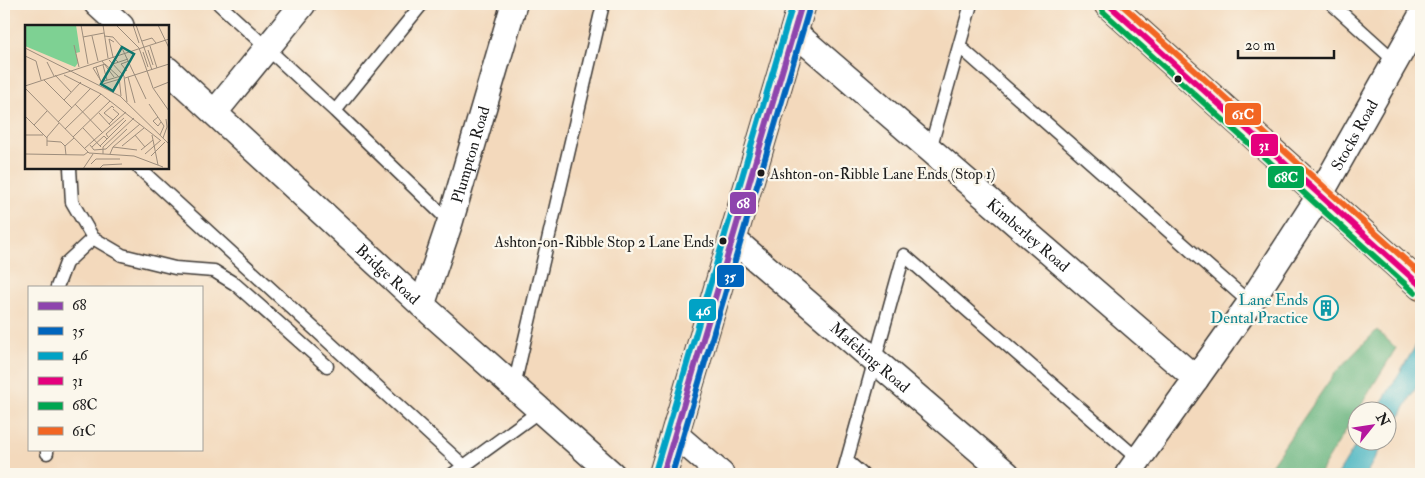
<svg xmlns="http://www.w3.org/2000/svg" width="1425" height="478" viewBox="0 0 1425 478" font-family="'IM FELL Double Pica',serif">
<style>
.forest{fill:#66b37d;stroke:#41684c}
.water{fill:#45b3c0;stroke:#30686e}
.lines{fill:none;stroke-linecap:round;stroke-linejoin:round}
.lane-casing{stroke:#3c3834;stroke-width:15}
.street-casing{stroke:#3c3834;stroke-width:28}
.secondary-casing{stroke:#3c3834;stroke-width:30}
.highway-casing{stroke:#3c3834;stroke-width:30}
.lane{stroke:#fff;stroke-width:12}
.street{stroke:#fff;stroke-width:25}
.secondary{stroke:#fce5cf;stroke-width:28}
.highway{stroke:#f8bd88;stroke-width:28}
.bus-1-casing{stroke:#fbf7ec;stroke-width:10}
.bus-2-casing{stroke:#fbf7ec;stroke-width:10}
.bus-3-casing{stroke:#fbf7ec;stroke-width:10}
.bus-4-casing{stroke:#fbf7ec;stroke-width:10}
.bus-5-casing{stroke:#fbf7ec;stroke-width:10}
.bus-6-casing{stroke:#fbf7ec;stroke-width:10}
.bus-1{stroke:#8e44ad;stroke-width:6}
.bus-2{stroke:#0065bd;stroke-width:6}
.bus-3{stroke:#01a2c5;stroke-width:6}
.bus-4{stroke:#e5007d;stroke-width:6}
.bus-5{stroke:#00a651;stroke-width:6}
.bus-6{stroke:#f26522;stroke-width:6}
.bus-dot{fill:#1c1c1c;stroke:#fbf7ec;stroke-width:2}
.labels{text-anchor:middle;stroke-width:4.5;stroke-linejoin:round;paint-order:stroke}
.bus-label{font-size:15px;fill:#1c1c1c;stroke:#fbf7ec;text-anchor:start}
.street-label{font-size:16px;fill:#1c1c1c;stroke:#fbf7ec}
.culture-label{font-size:16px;fill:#0d838f;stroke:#fbf7ec;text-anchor:end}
.inset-road{fill:none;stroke:#9d8d7c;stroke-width:1}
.view{fill:#0f766e;fill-opacity:0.15;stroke:#0f766e;stroke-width:2.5}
.inset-edge{fill:none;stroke:#1c1c1c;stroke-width:2.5}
.line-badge{stroke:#fbf7ec;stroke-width:2}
.badge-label{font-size:14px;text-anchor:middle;font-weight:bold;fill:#fff}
</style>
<rect width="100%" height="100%" fill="#fbf7ec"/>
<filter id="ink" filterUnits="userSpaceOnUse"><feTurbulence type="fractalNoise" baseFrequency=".02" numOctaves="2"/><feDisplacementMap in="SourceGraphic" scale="10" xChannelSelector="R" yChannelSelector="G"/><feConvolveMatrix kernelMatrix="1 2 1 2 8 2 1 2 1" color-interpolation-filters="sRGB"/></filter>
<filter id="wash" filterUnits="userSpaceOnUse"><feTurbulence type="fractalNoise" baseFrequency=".0096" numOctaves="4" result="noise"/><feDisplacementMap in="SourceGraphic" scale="20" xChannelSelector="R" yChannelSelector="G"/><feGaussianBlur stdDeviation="1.12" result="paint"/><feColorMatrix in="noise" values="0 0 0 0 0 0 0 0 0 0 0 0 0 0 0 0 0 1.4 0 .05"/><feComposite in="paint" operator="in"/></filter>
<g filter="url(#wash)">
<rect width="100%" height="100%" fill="#f3d9bc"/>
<path class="forest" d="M1377 330 1396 348 1319 474H1265L1334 374Z"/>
<path class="water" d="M1421 337V379L1388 437V410H1377Z
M1359 440 1385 441 1366 474H1338Z"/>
</g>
<g filter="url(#ink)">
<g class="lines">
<defs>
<path id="lane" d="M219 4 335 111 450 222
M1332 4 1396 62
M959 46 1250 303
M335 111 422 4
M930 149 971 4
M70 168 72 202 93 238 122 255 175 268 214 271 235 284 327 366
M139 168 464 466
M57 287 66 263 93 238
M514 386 603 4
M47 449V453
M847 461 862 474
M453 474 541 410
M843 474 904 255 1139 460"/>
<g id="street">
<path d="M97 4 121 26"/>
<path id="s1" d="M794 32 1196 379"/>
<path id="s2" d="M168 70 422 305 612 474"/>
<path d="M215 112 303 4"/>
<path id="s3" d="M733 239 1007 474"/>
<path id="s4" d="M422 305 450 222 514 4"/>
<path d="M676 435 721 474"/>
<path id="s5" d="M1128 474 1250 303 1320 195 1421 16"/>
</g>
<path id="secondary" d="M663 474 802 4"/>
<path id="highway" d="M1108 4 1421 286"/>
</defs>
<use href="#lane" class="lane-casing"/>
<use href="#street" class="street-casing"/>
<use href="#secondary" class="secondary-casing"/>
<use href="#highway" class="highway-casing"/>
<use href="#lane" class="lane"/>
<use href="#street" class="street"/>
<use href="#secondary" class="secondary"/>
<use href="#highway" class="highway"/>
<defs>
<path id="bus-1" d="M663 474 802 4"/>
<path id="bus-2" d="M672 474 810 6"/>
<path id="bus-3" d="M655 472 793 4"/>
<path id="bus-4" d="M1108 4 1421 286"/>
<path id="bus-5" d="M1102 11 1415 293"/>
<path id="bus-6" d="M1121 4 1421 274"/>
</defs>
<use href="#bus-1" class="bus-1-casing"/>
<use href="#bus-2" class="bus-2-casing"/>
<use href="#bus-3" class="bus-3-casing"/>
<use href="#bus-4" class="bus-4-casing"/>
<use href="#bus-5" class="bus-5-casing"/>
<use href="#bus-6" class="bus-6-casing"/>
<use href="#bus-1" class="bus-1"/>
<use href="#bus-2" class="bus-2"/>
<use href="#bus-3" class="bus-3"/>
<use href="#bus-4" class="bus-4"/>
<use href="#bus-5" class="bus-5"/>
<use href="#bus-6" class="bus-6"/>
</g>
</g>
<defs>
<symbol id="building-ring" viewBox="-11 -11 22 22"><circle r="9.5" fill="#fbf7ec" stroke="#0f9aa8" stroke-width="1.5"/><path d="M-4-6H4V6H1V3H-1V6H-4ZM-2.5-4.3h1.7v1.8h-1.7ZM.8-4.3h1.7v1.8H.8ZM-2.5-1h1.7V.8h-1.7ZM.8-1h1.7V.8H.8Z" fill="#0f9aa8"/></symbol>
</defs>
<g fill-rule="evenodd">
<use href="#building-ring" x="1312" y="294" width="28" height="28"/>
</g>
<g class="bus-dot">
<circle cx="1178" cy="79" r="4.5"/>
<circle cx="761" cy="173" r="4.5"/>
<circle cx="723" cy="241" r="4.5"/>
</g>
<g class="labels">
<g class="bus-label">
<text x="770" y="179">Ashton-on-Ribble Lane Ends (Stop 1)</text>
<text x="714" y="247" text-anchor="end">Ashton-on-Ribble Stop 2 Lane Ends</text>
</g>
<g class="street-label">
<text dy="6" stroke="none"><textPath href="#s5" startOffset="408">Stocks Road</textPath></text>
<text dy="6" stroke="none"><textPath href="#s4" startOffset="158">Plumpton Road</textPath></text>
<text dy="6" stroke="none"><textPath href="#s1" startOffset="310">Kimberley Road</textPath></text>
<text dy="6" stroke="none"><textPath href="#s2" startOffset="300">Bridge Road</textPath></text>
<text dy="6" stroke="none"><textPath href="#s3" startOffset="181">Mafeking Road</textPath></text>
</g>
<g class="culture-label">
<text x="1308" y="305">Lane Ends<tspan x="1308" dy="18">Dental Practice</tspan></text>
</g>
</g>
<g transform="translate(25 25)">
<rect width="144" height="144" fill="#f3d9bc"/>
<path d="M0 0H51L55 27 51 28 53 38 50 42 0 21Z" fill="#7ed193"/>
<path class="inset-road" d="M56 0 63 39M78 0 83 33M91 0 114 23 128 63 144 86M108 0 114 18M111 0 127 45M133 0 144 23M67 11 73 36M79 11 88 12 96 21 121 74M58 12 79 8M117 16 127 13 131 18M89 17 84 14 88 32 93 37M49 20 54 42M125 21 132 43M0 23 95 71 144 119M123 25 128 40M118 27 123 42M0 31 11 36 16 55M84 35 99 51 102 77M77 36 89 52M22 37 29 51M88 39 103 34M78 40 82 55M71 42 76 57 99 50M102 46 96 39 104 36M30 50 46 67M39 50 76 69 135 115M94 51 96 71M103 52 110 78M100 53 144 39M19 55 47 83M76 56 68 43 80 39 93 51M78 59 95 54M0 61 144 14M0 63 64 128 109 131 138 142M129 63 144 57M39 75 56 57M50 79 78 108M124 79 139 101 135 110M74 88 86 101M0 91 22 113M133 92 128 96 133 101 136 97M88 95 79 88 87 81 89 83M33 97 66 63M84 99 94 89 88 84M9 100 22 86M58 103 76 122M40 104 76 69M0 110H18M110 110 120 122M127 110 133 140M48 112 85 76M83 112 81 109 99 93M138 113 142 102 141 94M22 116 36 117 40 121M65 120 69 125 81 124 102 104M22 121V112L34 98M75 121 101 95M97 121 119 103M67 122 79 111 82 114M88 122 115 99M60 123 101 87M116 125 128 115M0 129 59 130 63 127M78 129V122L109 93M85 129 88 122 112 125M120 129 136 115M41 130 40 121 49 113M126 131 140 117M66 139 71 134H95M58 144 68 129M74 144 78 140 97 139"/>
<path class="view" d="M97 22 109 29 88 66 76 59Z"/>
<rect width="144" height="144" class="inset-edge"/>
</g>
<g class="line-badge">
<rect x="1224" y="102" width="38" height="24" rx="5" fill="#f26522"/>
<rect x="1250" y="133" width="29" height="24" rx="5" fill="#e5007d"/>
<rect x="1267" y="165" width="38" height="24" rx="5" fill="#00a651"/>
<rect x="729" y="191" width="28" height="24" rx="5" fill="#8e44ad"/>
<rect x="716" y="264" width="29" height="24" rx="5" fill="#0065bd"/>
<rect x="688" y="298" width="29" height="24" rx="5" fill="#01a2c5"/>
</g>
<g class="badge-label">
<text x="1243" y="119">61C</text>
<text x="1264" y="150">31</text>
<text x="1286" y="182">68C</text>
<text x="743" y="208">68</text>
<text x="730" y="281">35</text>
<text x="703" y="315">46</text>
</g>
<rect width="1425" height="478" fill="none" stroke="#fbf7ec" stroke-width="20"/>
<rect x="28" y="286" width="175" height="165" fill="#fbf7ec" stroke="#a29f99"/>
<rect x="38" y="302" width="25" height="8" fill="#8e44ad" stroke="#a29f99"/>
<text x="72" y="310" font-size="15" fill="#1c1c1c">68</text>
<rect x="38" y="327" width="25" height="8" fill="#0065bd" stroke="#a29f99"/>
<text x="72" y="336" font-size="15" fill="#1c1c1c">35</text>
<rect x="38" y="352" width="25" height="8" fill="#01a2c5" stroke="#a29f99"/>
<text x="72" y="360" font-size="15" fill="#1c1c1c">46</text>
<rect x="38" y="377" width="25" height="8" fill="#e5007d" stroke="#a29f99"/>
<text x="72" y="386" font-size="15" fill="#1c1c1c">31</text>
<rect x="38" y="402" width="25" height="8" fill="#00a651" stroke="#a29f99"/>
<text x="72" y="410" font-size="15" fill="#1c1c1c">68C</text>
<rect x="38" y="427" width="25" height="8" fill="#f26522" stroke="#a29f99"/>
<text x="72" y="436" font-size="15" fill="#1c1c1c">61C</text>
<g transform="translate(1372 426) rotate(60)"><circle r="24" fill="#fbf7ec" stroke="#a29f99"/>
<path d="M0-4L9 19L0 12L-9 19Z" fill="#b5179e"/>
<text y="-8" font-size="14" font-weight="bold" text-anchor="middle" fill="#1c1c1c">N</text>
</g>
<path d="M1238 50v8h96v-8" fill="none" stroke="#1c1c1c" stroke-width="2.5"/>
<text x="1245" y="50" font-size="15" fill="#1c1c1c" stroke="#fbf7ec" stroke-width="4" paint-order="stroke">20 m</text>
</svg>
